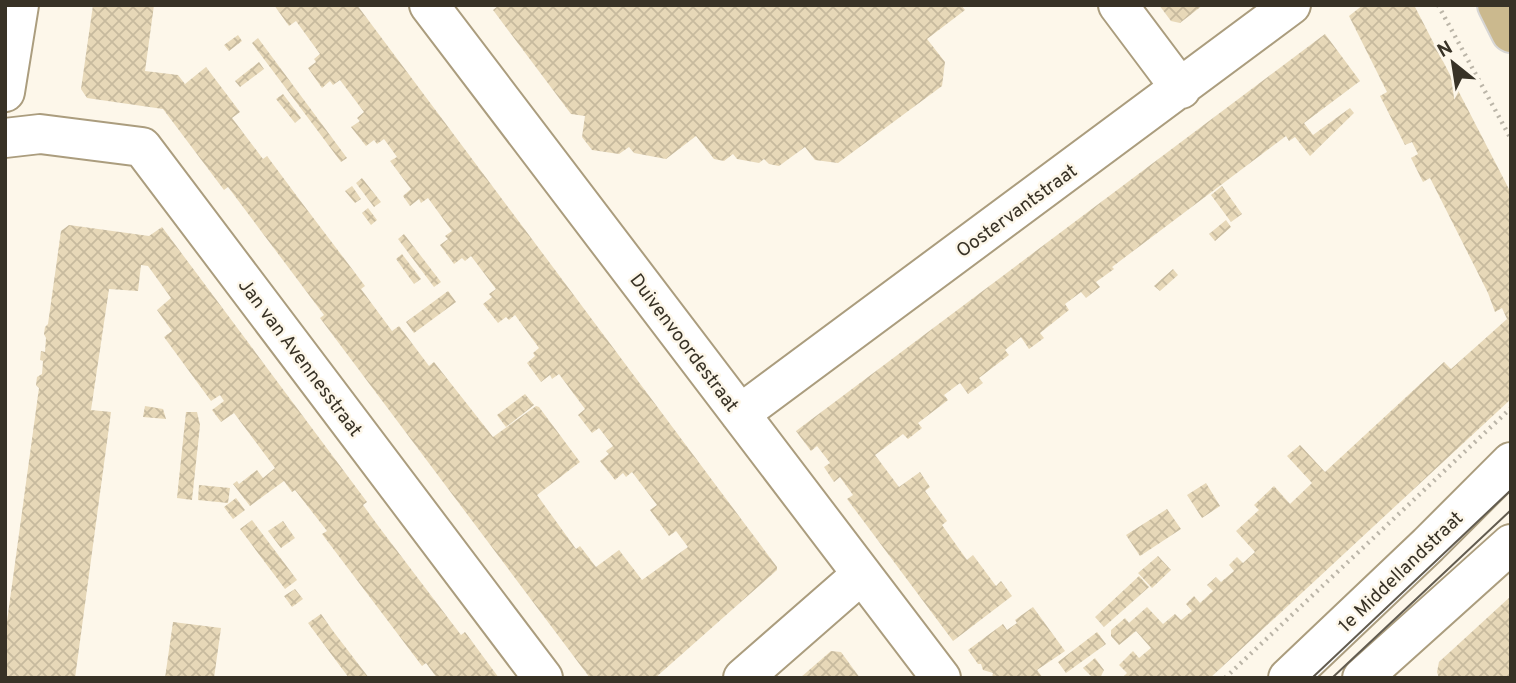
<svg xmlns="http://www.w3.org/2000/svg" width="1516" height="683" viewBox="0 0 1516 683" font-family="Overpass,sans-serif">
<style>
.building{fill:url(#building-cross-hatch)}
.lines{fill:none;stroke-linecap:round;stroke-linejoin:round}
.minor-casing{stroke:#ab9d7e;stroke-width:42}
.major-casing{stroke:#d7d6d4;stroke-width:42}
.path{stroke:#bbb5a8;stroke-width:4.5;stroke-dasharray:2 5;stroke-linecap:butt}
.minor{stroke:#fff;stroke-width:38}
.major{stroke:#cbb98e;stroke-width:38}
.tram{stroke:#625c50;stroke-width:2}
.labels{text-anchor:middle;stroke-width:5;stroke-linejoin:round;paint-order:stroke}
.street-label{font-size:19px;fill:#383226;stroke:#fdf7ea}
</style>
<defs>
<pattern id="building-cross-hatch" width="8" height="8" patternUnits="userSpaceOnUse" patternTransform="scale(1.75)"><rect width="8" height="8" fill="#e7d8b8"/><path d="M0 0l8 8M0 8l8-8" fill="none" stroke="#c7ba9e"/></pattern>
</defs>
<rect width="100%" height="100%" fill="#fdf7ea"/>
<path class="building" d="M93 5H154L145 71 178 75 185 84 206 67 240 112 232 118 263 159 267 156 302 203 365 286 361 289 392 331 399 326 429 366 434 362 493 437 536 406 539 407 580 462 537 495 576 549 580 546 596 567 619 550 642 580 688 547 676 531 669 536 650 510 657 505 632 472 626 477 623 473 615 480 600 461 609 454 606 451 613 446 599 428 592 433 578 415 585 409 559 374 552 379 550 375 541 382 527 363 535 356 533 353 539 348 515 315 509 320 506 317 498 323 483 304 492 297 489 294 496 289 471 256 465 261 462 258 454 264 440 245 448 239 445 236 452 231 428 198 421 203 419 199 410 206 403 196 411 189 390 161 397 157 384 139 377 144 374 140 366 146 351 127 360 121 357 118 364 112 340 80 333 85 330 81 322 88 308 68 316 62 314 59 320 54 296 21 289 26 274 5H357L777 567V570L655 678H590L320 318 324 315 228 187 224 190 163 109 87 98 81 89Z
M499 5H961L965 10 927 39 945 62 942 86 838 163 815 160 805 147 779 166 769 164 764 159 759 163 737 159 733 154 724 161 714 159 696 136 666 159 634 153 629 147 619 154 592 150 582 137 585 116 571 114 493 10Z
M1159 5H1203L1180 23 1171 21Z
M1363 5H1414L1511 193V399L1210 678H1122L1127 673 1119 665 1133 651 1139 658 1151 648 1136 631 1119 645 1111 636V630L1125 618 1129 623 1147 607 1163 624 1175 614 1181 620 1192 611 1186 604 1194 596 1200 603 1213 591 1207 585 1216 577 1221 582 1234 571 1229 565 1237 557 1243 563 1255 552 1236 531 1259 510 1254 505 1274 486 1290 504 1312 483 1287 456 1300 445 1325 472 1444 362 1451 369 1507 319 1502 308 1495 312 1488 293 1430 178 1423 182 1411 158 1418 154 1412 142 1405 145 1380 96 1387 92 1349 16Z
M1325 34 1360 81 1304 123 1313 135 1350 108 1354 113 1310 156 1295 137 1289 141 1286 136 1112 267 1114 269 1096 282 1100 287 1086 298 1081 292 1065 304 1069 310 1040 333 1044 338 1029 349 1021 337 1005 350 1009 355 979 378 983 383 968 394 960 383 944 395 948 400 918 423 922 428 908 439 903 434 875 455 899 487 920 472 930 487 925 491 947 521 942 525 967 560 973 555 996 586 1001 581 1012 596 953 641 847 499 853 495 840 477 834 482 824 467 830 463 817 446 811 451 796 431Z
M238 35 242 41 229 51 224 45Z
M258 38 347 158 341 162 252 43Z
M259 62 264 69 240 87 235 81Z
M283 94 301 118 295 123 276 99Z
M362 178 381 202 374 207 356 183Z
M352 186 361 199 355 203 345 191Z
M1222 186 1242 214 1231 222 1211 195Z
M368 208 377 220 371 225 362 213Z
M1226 220 1231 227 1215 241 1209 234Z
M69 225 149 236 162 227 367 502 363 505 379 527 461 635 465 632 499 678H437L426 663 422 666 322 534 327 531 295 490 292 492 284 481 250 506 233 484 237 481 239 484 257 470 263 478 275 468 234 413 221 422 212 410 224 401 220 395 211 401 164 337 172 331 157 310 171 298 148 266 141 265 138 291 109 289 91 410 111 412 75 678H5V636L39 388 36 385 37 377 42 374 43 361 40 360 41 351 45 352 46 338 44 334 45 327 48 324 61 231Z
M404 234 441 282 434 287 398 239Z
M402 254 421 279 414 284 396 259Z
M1173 269 1178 275 1160 291 1154 286Z
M448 291 456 302 414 333 406 322Z
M525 394 534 405 506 427 497 415Z
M145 406 163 409 166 419 143 417Z
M186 412H197L200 425 192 500 177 498Z
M1206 483 1220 506 1202 518 1187 495Z
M199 485 230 488 228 503 198 500Z
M236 498 245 510 233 519 224 507Z
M1167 509 1181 529 1140 556 1126 535Z
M252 520 297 580 285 589 240 529Z
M283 521 295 538 281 548 268 531Z
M1158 556 1171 570 1152 588 1138 573Z
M1139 576 1149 587 1104 627 1095 617Z
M295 589 303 599 292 607 284 596Z
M1511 596V678H1439L1437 672 1439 662Z
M1033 607 1065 651 1037 670 1043 678H992L993 673 983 670 981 664H978L968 650 1003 624 1007 630 1017 623 1015 620Z
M321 614 333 631 369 678H349L308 623Z
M173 622 221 628 214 678H165Z
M1097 632 1106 644 1066 673 1058 662Z
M831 651 841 652 860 678H800Z
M1095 658 1104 670 1100 678H1093L1083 668Z"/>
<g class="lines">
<defs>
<path id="minor" d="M429 5 941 678
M1118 5 1181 89
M5 92 19 5
M5 138 40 134 142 147 543 678
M740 414 1291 5
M743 678 862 574
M1288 678 1428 545 1511 462
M1362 678 1511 544"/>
<path id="major" d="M1497 5 1511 33"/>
</defs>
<use href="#minor" class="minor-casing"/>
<use href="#major" class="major-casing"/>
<path class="path" d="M1438 5 1511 139
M1225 678 1511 408"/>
<use href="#minor" class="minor"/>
<use href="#major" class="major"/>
<path class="tram" d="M1312 678 1511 490
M1332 678 1511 510"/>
</g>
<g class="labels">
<g class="street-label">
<text transform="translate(1016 210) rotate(-36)" y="7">Oostervantstraat</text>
<text transform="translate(685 342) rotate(53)" y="7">Duivenvoordestraat</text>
<text transform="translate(301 357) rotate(53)" y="7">Jan van Avennesstraat</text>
<text transform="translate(1400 571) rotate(-44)" y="7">1e Middellandstraat</text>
</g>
</g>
<rect width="1516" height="683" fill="none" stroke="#383226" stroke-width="14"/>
<g transform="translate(1453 63) rotate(330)" stroke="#fdf7ea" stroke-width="5" paint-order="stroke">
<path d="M0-5L12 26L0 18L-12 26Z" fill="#383226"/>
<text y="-10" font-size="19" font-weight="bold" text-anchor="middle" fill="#383226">N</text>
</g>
</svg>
